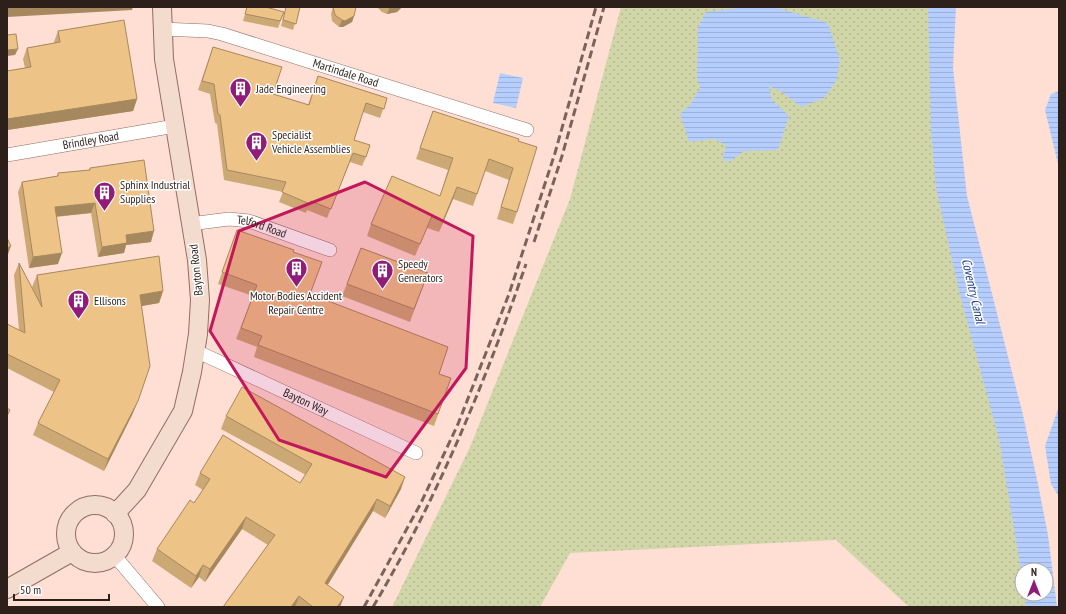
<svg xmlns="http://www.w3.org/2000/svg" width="1066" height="614" viewBox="0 0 1066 614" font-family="'PT Sans Narrow',sans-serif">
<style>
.park{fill:url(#park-dots)}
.water{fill:url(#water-rules)}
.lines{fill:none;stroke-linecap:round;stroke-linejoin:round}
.street-casing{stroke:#906d5f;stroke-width:14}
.secondary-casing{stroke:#906d5f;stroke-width:20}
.street{stroke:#fff;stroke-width:13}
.secondary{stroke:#f3dcce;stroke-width:18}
.rail{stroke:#79645d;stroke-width:3;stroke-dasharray:8 4;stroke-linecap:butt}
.wall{fill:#cca874}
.shaded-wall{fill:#a6885e}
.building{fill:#edc387;stroke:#a6885e}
.marked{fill:#c2185b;fill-opacity:0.2;stroke:#c2185b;stroke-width:3;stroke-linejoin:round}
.labels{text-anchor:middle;stroke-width:3;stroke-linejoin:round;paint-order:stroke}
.street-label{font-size:12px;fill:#2d1f1a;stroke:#fff}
.poi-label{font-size:12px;fill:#2d1f1a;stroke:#fff;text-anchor:start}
.water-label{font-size:13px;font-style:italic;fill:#213d82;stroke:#fff}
</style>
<defs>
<pattern id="park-dots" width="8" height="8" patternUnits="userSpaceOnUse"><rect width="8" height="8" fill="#d0d6a8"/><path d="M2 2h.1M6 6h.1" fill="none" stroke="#b3b790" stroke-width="1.8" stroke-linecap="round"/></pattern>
<pattern id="water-rules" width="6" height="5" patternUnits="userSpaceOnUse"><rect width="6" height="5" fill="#b6cefe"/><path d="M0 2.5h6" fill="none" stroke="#9db0d9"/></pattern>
</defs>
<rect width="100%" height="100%" fill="#ffdfd3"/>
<path class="park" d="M621 7H943L975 296 1022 570V594H1039L1041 607H909L836 540 570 553 540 607H392L470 447 570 199Z"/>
<path class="water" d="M746 7H774L828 23 840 61 836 81 824 98 801 107 783 93 769 86 772 100 789 116 778 150 744 151 728 162 723 158 726 145 714 139 689 142 680 114 690 105 700 88 697 77 698 27 706 12Z
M928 7H956L953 68 967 196 1023 415 1038 484 1048 535 1057 607H1026L1025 594H1046V570H1022V576L999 439 960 295 936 188 931 130Z
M500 73 523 78 516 108 493 103Z
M1059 91V168L1045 110 1051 94Z
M1059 406V497L1051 484 1045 446Z"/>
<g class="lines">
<defs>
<g id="street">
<path id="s1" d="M162 29 208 31 222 34 527 130"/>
<path id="s2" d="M7 155 175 126"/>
<path id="s3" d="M190 224 229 219 249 221 330 250"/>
<path id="s4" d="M196 351 416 453"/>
<path d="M115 556 158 607"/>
</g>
<path id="secondary" d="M66 534a29 29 0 1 1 58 0a29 29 0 1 1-58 0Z
M115 514 137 490 183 411 192 372 198 334 200 300 197 260 164 59 162 7
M7 589 72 552"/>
</defs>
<use href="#street" class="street-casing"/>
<use href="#secondary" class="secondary-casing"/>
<use href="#street" class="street"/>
<use href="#secondary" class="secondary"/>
<path class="rail" d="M534 242 562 156 604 7
M364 607 421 503 458 424 509 294 555 153 596 7
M373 607C437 499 485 383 526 264"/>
</g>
<path class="wall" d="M247 7H266L284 12 278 28 243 21Z
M286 7H300L293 30 281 26Z
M333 7 354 16 352 22 343 27H339L332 21 331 14Z
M377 7H402L397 12 387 14 382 12Z
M58 31 137 99 133 111 7 130V71L25 68 23 59 27 48 54 43V42Z
M213 47 273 94 308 105 318 76 387 98 380 118 363 112 354 140 366 157 362 166 350 162 327 218 307 210 306 213 279 202 283 192 224 180 217 124 215 123 210 94 198 90Z
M433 111 518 141 517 212 513 224 497 219 509 180 485 171 473 206 453 199 439 232 427 228 415 256 367 236 371 224 440 196 448 170 416 159Z
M90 168 151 242 126 245 124 253 98 257 91 213 56 217 58 264 29 268 18 192 22 182 57 176 58 173 89 170Z
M237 230 293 252 310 294 439 374 451 378 434 426 254 357 257 347 236 339 253 296 218 284Z
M361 248 428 273 410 322 342 296Z
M19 263 33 290 32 287 37 275 163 291 159 303 142 306 133 413 104 471 33 435 38 423 54 392 7 368V324L19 330 14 275Z
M226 416 401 489 385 518 373 511 327 585 340 607H223L268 545 242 529 205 582 199 577 191 588 152 561 157 549 194 503 203 490 195 485 200 473 300 483 306 475 221 429Z"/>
<path class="shaded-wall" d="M7 7H133L132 10 7 17Z
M390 7H402L397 12 387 14Z
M354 16 352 22 343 27H339L342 20Z
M18 49 15 55 7 56V50Z
M137 99 133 111 7 130V119Z
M457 187 453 199 439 232 443 221Z
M95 203 91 213 51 217 55 207Z
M154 231 151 242 126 245 124 253 98 257 102 247 126 235Z
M11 246 7 257V248Z
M62 253 58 264 29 268 33 257Z
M163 291 159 303 136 307 140 295Z
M138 401 133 413 104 471 108 459Z
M405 477 401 489 385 518 390 506Z
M377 499 373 511 321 596 325 583Z
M246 517 242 529 205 582 210 569Z
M203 565 199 577 191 588 196 576Z
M299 596 295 607H291Z
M344 597 340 607H337Z"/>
<path class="building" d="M247 7H266L284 12 280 21 245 14Z
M286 7H300L296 24 283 20Z
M333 7H356L354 16 345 21 342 20 335 15Z
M124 20 137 99 7 119V71L31 67 27 48 60 42 58 31Z
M16 34 18 49 7 50V35Z
M213 47 282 67 273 94 309 105 318 76 387 98 384 109 366 103 354 140 370 145 366 157 353 153 331 209 311 201 310 204 282 192 286 182 227 170 220 115 218 114 214 84 202 81Z
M433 111 519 139 518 141 537 147 517 212 501 207 513 168 489 159 477 194 457 187 443 221 432 216 420 244 371 224 392 176 440 196 453 158 420 148Z
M144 160 154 231 126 235 127 243 102 247 95 203 55 207 62 253 33 257 22 182 58 176V173L90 170V168Z
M237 230 294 250 293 252 322 262 310 294 448 347 439 374 451 378 438 414 258 345 262 336 241 328 257 285 222 272Z
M7 238 11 246 7 248Z
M361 248 428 273 414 309 347 284Z
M159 256 163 291 140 295 150 366 138 401 108 459 38 423 60 380 7 354V324L25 333 19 263 42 307 37 275Z
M242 387 405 477 390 506 377 499 325 583 344 597 337 607H313L299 596 291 607H223L275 535 246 517 210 569 203 565 196 576 157 549 190 500 194 503 210 479 200 473 223 435 300 483 312 464 226 416Z
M7 408 10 410 7 416Z"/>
<path class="marked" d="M365 182 473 236 466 368 386 477 279 440 210 331 239 231Z"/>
<defs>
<symbol id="building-pin" viewBox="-11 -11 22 30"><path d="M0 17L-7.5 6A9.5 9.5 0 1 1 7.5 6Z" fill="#911b79" stroke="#fff"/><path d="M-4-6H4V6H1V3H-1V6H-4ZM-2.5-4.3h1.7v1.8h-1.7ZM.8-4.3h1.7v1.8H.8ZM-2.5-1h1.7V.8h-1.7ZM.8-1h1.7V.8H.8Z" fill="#fff"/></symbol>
</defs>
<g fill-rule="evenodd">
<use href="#building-pin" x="228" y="76" width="25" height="34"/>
<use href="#building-pin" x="244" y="130" width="25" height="34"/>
<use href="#building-pin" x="92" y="180" width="25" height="34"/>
<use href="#building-pin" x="284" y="256" width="25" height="34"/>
<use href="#building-pin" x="370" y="258" width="25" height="34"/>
<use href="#building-pin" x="66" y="288" width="25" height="34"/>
</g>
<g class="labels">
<g class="street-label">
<text dy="4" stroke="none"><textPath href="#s1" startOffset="190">Martindale Road</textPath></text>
<text dy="4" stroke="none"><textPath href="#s2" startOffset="85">Brindley Road</textPath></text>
<text dy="4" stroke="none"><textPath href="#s3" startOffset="73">Telford Road</textPath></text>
<text transform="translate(196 270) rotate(-96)" y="4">Bayton Road</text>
<text dy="4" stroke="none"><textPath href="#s4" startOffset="121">Bayton Way</textPath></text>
</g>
<g class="poi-label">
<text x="256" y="93">Jade Engineering</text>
<text x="272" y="139">Specialist<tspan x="272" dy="14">Vehicle Assemblies</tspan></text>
<text x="120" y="189">Sphinx Industrial<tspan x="120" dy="14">Supplies</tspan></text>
<text x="398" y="268">Speedy<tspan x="398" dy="14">Generators</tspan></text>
<text x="296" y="300" text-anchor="middle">Motor Bodies Accident<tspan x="296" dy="14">Repair Centre</tspan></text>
<text x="94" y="305">Ellisons</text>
</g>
<g class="water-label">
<text transform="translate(974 291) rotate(77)" y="5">Coventry Canal</text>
</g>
</g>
<rect width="1066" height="614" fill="none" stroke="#2d1f1a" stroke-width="16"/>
<g transform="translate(1034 582)"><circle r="19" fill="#ffffff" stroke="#aba5a3"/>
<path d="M0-3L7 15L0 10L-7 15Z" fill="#911b79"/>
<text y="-6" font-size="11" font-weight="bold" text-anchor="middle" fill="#2d1f1a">N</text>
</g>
<path d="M14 594v6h95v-6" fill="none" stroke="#2d1f1a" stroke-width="2"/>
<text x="20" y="594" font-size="12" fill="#2d1f1a" stroke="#ffffff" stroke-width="3" paint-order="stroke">50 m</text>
</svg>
